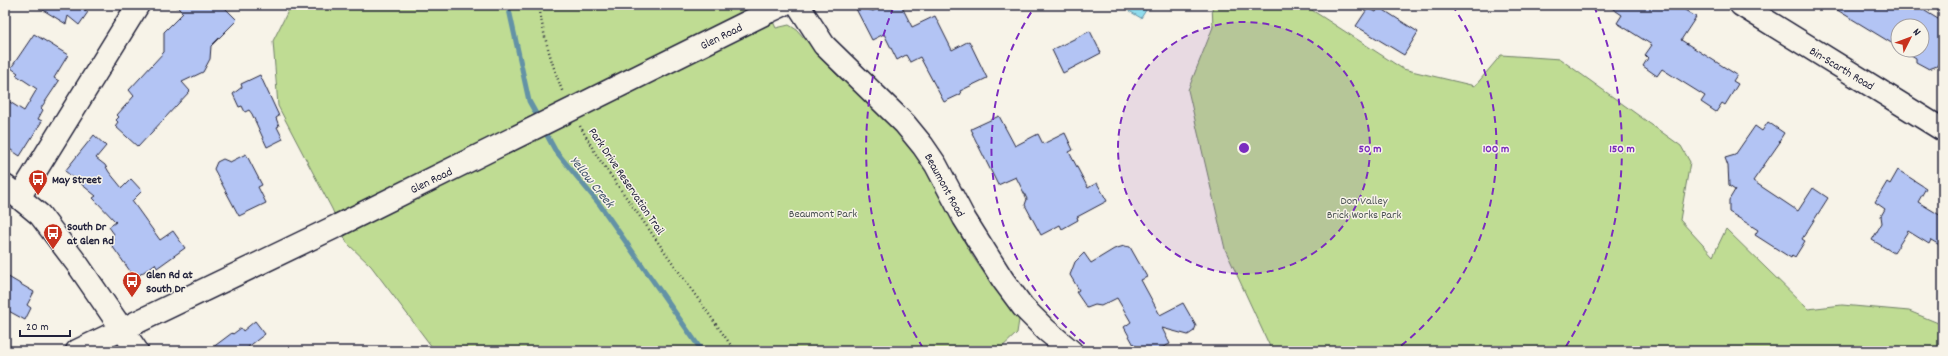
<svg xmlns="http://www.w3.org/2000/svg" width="1948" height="356" viewBox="0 0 1948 356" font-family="Dekko,sans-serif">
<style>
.green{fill:#bfdc93;stroke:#707f67}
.water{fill:#8fdced;stroke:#6392a6}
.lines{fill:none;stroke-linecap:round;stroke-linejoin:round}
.stream{stroke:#6392a6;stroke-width:5}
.building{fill:#b3c4f4;stroke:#22223b}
.minor-casing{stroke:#22223b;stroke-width:25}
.path{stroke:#22223b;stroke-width:2.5;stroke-dasharray:1 3;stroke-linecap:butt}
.minor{stroke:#f7f3e8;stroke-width:22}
.minor-bridge-casing{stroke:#22223b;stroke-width:25;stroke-linecap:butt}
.minor-bridge{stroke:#f7f3e8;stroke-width:22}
.ring{fill:none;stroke:#7b2cbf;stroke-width:2;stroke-dasharray:7 5}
.labels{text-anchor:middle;stroke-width:3;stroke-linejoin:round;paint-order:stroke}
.street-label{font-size:12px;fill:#22223b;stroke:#f7f3e8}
.poi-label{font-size:12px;font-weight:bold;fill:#22223b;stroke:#f7f3e8;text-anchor:start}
.park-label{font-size:12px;fill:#495051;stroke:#f7f3e8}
.water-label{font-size:13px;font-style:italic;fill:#3d5068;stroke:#f7f3e8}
.centre{fill:#7b2cbf;stroke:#f7f3e8;stroke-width:2}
.ring-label{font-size:12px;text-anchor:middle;font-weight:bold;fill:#7b2cbf;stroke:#f7f3e8;stroke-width:3;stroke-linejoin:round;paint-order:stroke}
</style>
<rect width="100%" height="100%" fill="#f7f3e8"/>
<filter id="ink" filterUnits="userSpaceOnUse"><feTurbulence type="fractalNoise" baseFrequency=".025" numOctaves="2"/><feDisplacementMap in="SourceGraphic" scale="8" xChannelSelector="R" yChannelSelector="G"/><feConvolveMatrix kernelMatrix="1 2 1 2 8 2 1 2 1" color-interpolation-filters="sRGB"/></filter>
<g filter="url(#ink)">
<path class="green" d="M291 5H765L776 28 789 25 797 30 835 73 898 130 922 160 933 185 973 257 995 289 1019 320 1017 333 998 351H435L371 266 347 243 332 209 278 106 273 41Z
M1212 5H1304L1403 69 1475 86 1501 55 1560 59 1681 146 1690 162 1680 220 1713 256 1726 229 1808 309 1842 305 1909 311 1943 325V351H1272L1225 249 1188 90 1213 27Z"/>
<path class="water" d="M1119 5H1145L1148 7 1141 18Z"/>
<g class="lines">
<path class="stream" d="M508 5 529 101 539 119
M543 128 555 150 600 205 702 351"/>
</g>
<path class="building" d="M35 5H77L88 12 79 25 68 16 66 24Z
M175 5H222L237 20 211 46 210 59 203 72 182 82 190 91 138 147 115 126 118 122 116 120 119 117 117 115 134 96 129 90 164 52V32L183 13Z
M854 5 873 11 885 5H901L912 27 935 16 952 50 969 41 987 78 960 91 961 94 944 102 920 57 910 62 906 55 897 60 884 34 872 40Z
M1607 5H1677L1696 17 1681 40 1737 75 1733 81 1738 84 1725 105 1722 103 1716 112 1701 102 1705 96 1673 76 1662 69 1657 76 1643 66 1648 58 1645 55 1652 45 1617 23 1622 15Z
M1829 5H1915L1943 22V55L1937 66 1929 69 1916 62V58L1903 50H1922V26H1898V47Z
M1379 7 1418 32 1404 55 1356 26 1368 8 1376 12Z
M1090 31 1101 53 1063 73 1052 50Z
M34 34 68 55 54 78 59 81 41 108 43 110 38 119 42 121 20 156 5 146V99L24 111 37 89 16 75 18 73 11 68Z
M260 75 279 116 276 118 279 126 277 127 283 139 267 147 252 114 249 110 245 112 242 106 239 107 233 94 242 87 241 84Z
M999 116 1015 146 1038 134 1043 144 1065 133 1073 150 1069 152 1088 188 1097 183 1107 201 1077 217 1078 220 1062 229 1060 225 1041 235 1025 205 1027 199 1016 177 998 185 972 133H973L971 129Z
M1768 122 1784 133 1779 141 1780 142 1753 181 1798 211 1813 188 1828 198 1802 239 1805 241 1795 257 1792 255 1791 258 1755 235 1758 230 1729 212V200L1735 190 1729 186 1728 166 1725 158 1735 155 1755 126 1762 131Z
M94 135 106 146 96 158 105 165 109 172 122 188 131 179 142 191 132 201 160 240 173 231 185 248 157 268 155 264 135 278 110 243 114 240 111 236 114 234 109 227 116 222 93 198 96 196 65 171Z
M246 154 262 185 258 187 266 203 239 216 214 169 217 162 223 159 230 162Z
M1898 170 1926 188 1918 202 1943 217V247L1931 240 1929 244 1908 231 1894 253 1872 240 1882 223 1881 216 1885 209 1875 202 1887 182 1890 184Z
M1124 246 1130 247 1147 277 1141 280 1160 315 1183 303 1196 326 1194 331 1188 335 1162 328 1170 344 1161 348V351H1146L1134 345 1124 327 1131 322 1117 298 1101 306 1095 305 1087 308 1076 292 1079 290 1070 275 1075 262 1084 253 1091 263 1114 249Z
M5 275 34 292 27 305 31 308 25 320 5 309Z
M255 321 265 334 243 351H208L232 333 233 334 241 328 243 331Z"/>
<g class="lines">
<defs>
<path id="minor" d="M798 5 824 45 905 124 923 146 936 165 964 218 1003 280 1023 307 1046 330 1071 351
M1741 5 1943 130
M768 12 783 5
M5 186 40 215 78 265 137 351
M20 196 138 5
M77 351 339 225"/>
</defs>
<use href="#minor" class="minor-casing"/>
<path class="path" d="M539 5C543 36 552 64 563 93
M580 126 597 156 735 351"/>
<use href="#minor" class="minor"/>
<defs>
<path id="minor-bridge" d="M339 225 768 12"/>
</defs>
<use href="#minor-bridge" class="minor-bridge-casing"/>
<use href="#minor-bridge" class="minor-bridge"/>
</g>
</g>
<circle cx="1244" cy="148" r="126" fill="#7b2cbf" fill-opacity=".12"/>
<g class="ring">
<circle cx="1244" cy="148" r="126"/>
<path d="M1094 351A252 252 0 0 1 1036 5M1452 5A252 252 0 0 1 1394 351"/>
<path d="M923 348A378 378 0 0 1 894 6M1594 6A378 378 0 0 1 1565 348"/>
</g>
<defs>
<symbol id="bus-pin" viewBox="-11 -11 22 30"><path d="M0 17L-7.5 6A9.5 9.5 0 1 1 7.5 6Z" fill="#c8321e" stroke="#f7f3e8"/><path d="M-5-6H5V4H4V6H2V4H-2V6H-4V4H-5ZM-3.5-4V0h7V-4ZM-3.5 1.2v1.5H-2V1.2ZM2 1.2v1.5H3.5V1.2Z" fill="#fff"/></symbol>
</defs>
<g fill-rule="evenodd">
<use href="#bus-pin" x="27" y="168" width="22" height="30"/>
<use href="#bus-pin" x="42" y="222" width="22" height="30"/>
<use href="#bus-pin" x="121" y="270" width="22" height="30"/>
</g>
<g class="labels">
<g class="street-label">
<text transform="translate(721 36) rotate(-26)" y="4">Glen Road</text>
<text transform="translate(1842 68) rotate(31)" y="4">Bin-Scarth Road</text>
<text transform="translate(431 180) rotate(-26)" y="4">Glen Road</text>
<text transform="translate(627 181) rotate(56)" y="4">Park Drive Reservation Trail</text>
<text transform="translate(945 185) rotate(61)" y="4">Beaumont Road</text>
</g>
<g class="poi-label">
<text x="52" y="183">May Street</text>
<text x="67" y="230">South Dr<tspan x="67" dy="14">at Glen Rd</tspan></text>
<text x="146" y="278">Glen Rd at<tspan x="146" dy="14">South Dr</tspan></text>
</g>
<g class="park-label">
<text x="1364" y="204">Don Valley<tspan x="1364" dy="14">Brick Works Park</tspan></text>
<text x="823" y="217">Beaumont Park</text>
</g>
<g class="water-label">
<text transform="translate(593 181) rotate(51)" y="5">Yellow Creek</text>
</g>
</g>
<circle cx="1244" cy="148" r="6" class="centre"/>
<g class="ring-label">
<text x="1370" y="152">50 m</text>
<text x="1496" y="152">100 m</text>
<text x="1622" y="152">150 m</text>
</g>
<rect width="1948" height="356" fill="none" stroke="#f7f3e8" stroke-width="20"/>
<rect x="10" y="10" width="1928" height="336" fill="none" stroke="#22223b" stroke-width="1.5" filter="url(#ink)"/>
<g transform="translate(1910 38) rotate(48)"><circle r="19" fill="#f7f3e8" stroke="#a29fa3"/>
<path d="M0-3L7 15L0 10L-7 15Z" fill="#c8321e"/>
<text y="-6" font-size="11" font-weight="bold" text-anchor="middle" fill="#22223b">N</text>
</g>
<path d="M20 330v6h50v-6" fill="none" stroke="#22223b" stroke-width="2"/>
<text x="26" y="330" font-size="12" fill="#22223b" stroke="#f7f3e8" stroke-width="3" paint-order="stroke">20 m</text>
</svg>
